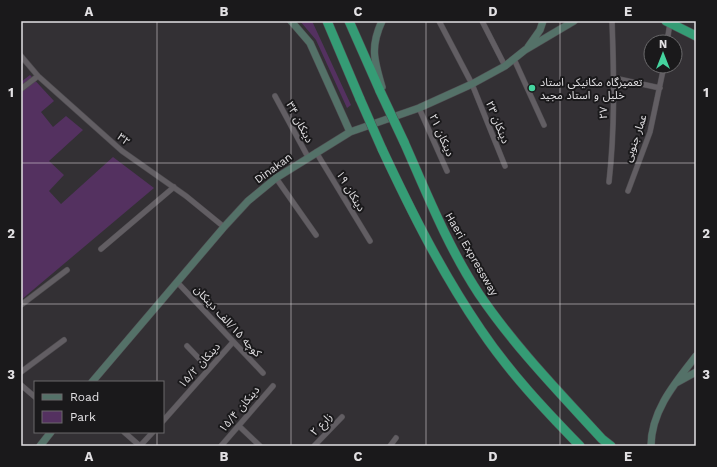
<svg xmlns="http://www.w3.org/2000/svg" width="717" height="467" viewBox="0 0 717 467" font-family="'Work Sans','Noto Sans Arabic',sans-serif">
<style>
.green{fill:#543160}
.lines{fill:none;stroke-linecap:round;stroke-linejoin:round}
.street-casing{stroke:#4f4c50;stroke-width:6}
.secondary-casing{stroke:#4f4c50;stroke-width:8}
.highway-casing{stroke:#4f4c50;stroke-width:10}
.street{stroke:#625e63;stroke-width:5}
.secondary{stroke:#547168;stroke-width:7}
.highway{stroke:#359c75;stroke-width:9}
.highway-bridge-casing{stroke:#4f4c50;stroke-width:10;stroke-linecap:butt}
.highway-bridge{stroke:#359c75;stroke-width:9}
.grid{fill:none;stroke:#e2e0e3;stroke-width:1;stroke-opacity:0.55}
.poi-dot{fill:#45d49f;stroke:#1a191b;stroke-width:1.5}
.labels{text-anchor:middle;stroke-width:4;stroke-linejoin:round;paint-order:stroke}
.poi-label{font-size:11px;fill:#e2e0e3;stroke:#1a191b;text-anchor:start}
.street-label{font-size:11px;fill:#e2e0e3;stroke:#1a191b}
.neatline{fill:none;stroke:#e2e0e3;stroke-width:1.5}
.grid-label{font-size:13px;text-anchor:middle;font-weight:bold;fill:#e2e0e3}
</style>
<rect width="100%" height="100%" fill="#333034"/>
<path class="green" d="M300 21H312L351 105 347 108 316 40Z
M30 75 54 101 41 112 53 127 66 116 83 130 49 161 64 175 49 191 61 204 113 157 154 188 21 300V82Z"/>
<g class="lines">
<defs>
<path id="street" d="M439 21 472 84 505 166
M482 21 505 66
M667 42 670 23
M21 56 38 76 122 151 186 196 224 227
M514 59 544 125
M614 78 660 88
M21 89 38 76
M275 96 308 157
M419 108 447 171
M316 152 370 241
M276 178 316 235
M609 182C615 128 614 75 612 21
M628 191 650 132 664 66
M101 249 174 187
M177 282 263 373
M21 305 67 270
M187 346 209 369
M21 372 64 340
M21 385 35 397
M163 421 233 342
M239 426 260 446
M124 432 140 446
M140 446 153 432
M221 446 273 386
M314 446 342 417
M390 446 396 438"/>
<path id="secondary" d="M291 21 310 43 350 132
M382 21C370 47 374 60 382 87
M528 47 540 30 543 21
M92 382 224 227 248 201 276 178 350 132 419 108 472 84 505 66 525 50 574 21
M676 383 696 372
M40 446 51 432
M651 446C651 411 675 383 696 356"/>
<path id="highway" d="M327 21 360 99
M349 21 380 91
M666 21 696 36
M404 142C427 194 448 247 479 294 515 347 559 392 602 439L611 446
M382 149C411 211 442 273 481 330 510 373 544 409 580 446"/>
</defs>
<use href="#street" class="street-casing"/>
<use href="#secondary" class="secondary-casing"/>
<use href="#highway" class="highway-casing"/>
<use href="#street" class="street"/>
<use href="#secondary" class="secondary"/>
<use href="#highway" class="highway"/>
<defs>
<path id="highway-bridge" d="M380 91 404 142
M360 99 382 149"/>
</defs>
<use href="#highway-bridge" class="highway-bridge-casing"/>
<use href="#highway-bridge" class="highway-bridge"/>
</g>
<path class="grid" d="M157 21V382M291 21V446M426 21V446M560 21V446M21 163H696M21 304H696M157 432V446"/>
<circle class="poi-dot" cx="532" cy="88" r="4"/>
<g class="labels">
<g class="poi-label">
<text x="540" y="86">تعمیرگاه مکانیکی استاد<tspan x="540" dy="13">خلیل و استاد مجید</tspan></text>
</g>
<g class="street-label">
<text transform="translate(603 113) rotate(-89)" y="4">۲۷</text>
<text transform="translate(300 122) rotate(62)" y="4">۳۴ دینکان</text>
<text transform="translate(498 122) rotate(68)" y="4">۲۳ دینکان</text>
<text transform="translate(442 135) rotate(66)" y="4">۲۱ دینکان</text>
<text transform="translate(635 138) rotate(-71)" y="4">عمار جنوبی</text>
<text transform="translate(124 139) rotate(40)" y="4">۳۲</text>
<text transform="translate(273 168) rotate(-36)" y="4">Dinakan</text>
<text transform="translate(351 191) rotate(59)" y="4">۱۹ دینکان</text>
<text transform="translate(472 254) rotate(60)" y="4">Haeri Expressway</text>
<text transform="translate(228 321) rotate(47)" y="4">کوچه ۱۵/الف دینکان</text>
<text transform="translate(199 365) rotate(-48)" y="4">۱۵/۲ دینکان</text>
<text transform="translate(239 409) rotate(-50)" y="4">۱۵/۴ دینکان</text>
<text transform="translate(321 424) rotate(-46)" y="4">۲ زارع</text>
</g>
</g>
<rect width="717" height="467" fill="none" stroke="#1a191b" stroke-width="44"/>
<rect x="34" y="381" width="130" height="52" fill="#1a191b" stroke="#6a696b"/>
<rect x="42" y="394" width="20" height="6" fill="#547168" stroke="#6a696b"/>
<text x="70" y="401" font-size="12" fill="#e2e0e3">Road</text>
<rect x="42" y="411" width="20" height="12" fill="#543160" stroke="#6a696b"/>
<text x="70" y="421" font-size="12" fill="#e2e0e3">Park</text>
<g transform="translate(663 54)"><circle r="19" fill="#1a191b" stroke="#6a696b"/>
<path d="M0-3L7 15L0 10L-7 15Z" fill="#45d49f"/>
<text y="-6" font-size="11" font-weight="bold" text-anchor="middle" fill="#e2e0e3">N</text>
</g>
<rect x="22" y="22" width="673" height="423" class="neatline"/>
<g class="grid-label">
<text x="89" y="16">A</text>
<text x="224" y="16">B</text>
<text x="358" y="16">C</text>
<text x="493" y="16">D</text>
<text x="628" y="16">E</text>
<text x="11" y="97">1</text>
<text x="706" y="97">1</text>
<text x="11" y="238">2</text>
<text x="706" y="238">2</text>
<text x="11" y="379">3</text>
<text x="706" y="379">3</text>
<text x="89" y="461">A</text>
<text x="224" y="461">B</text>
<text x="358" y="461">C</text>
<text x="493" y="461">D</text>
<text x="628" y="461">E</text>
</g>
</svg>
